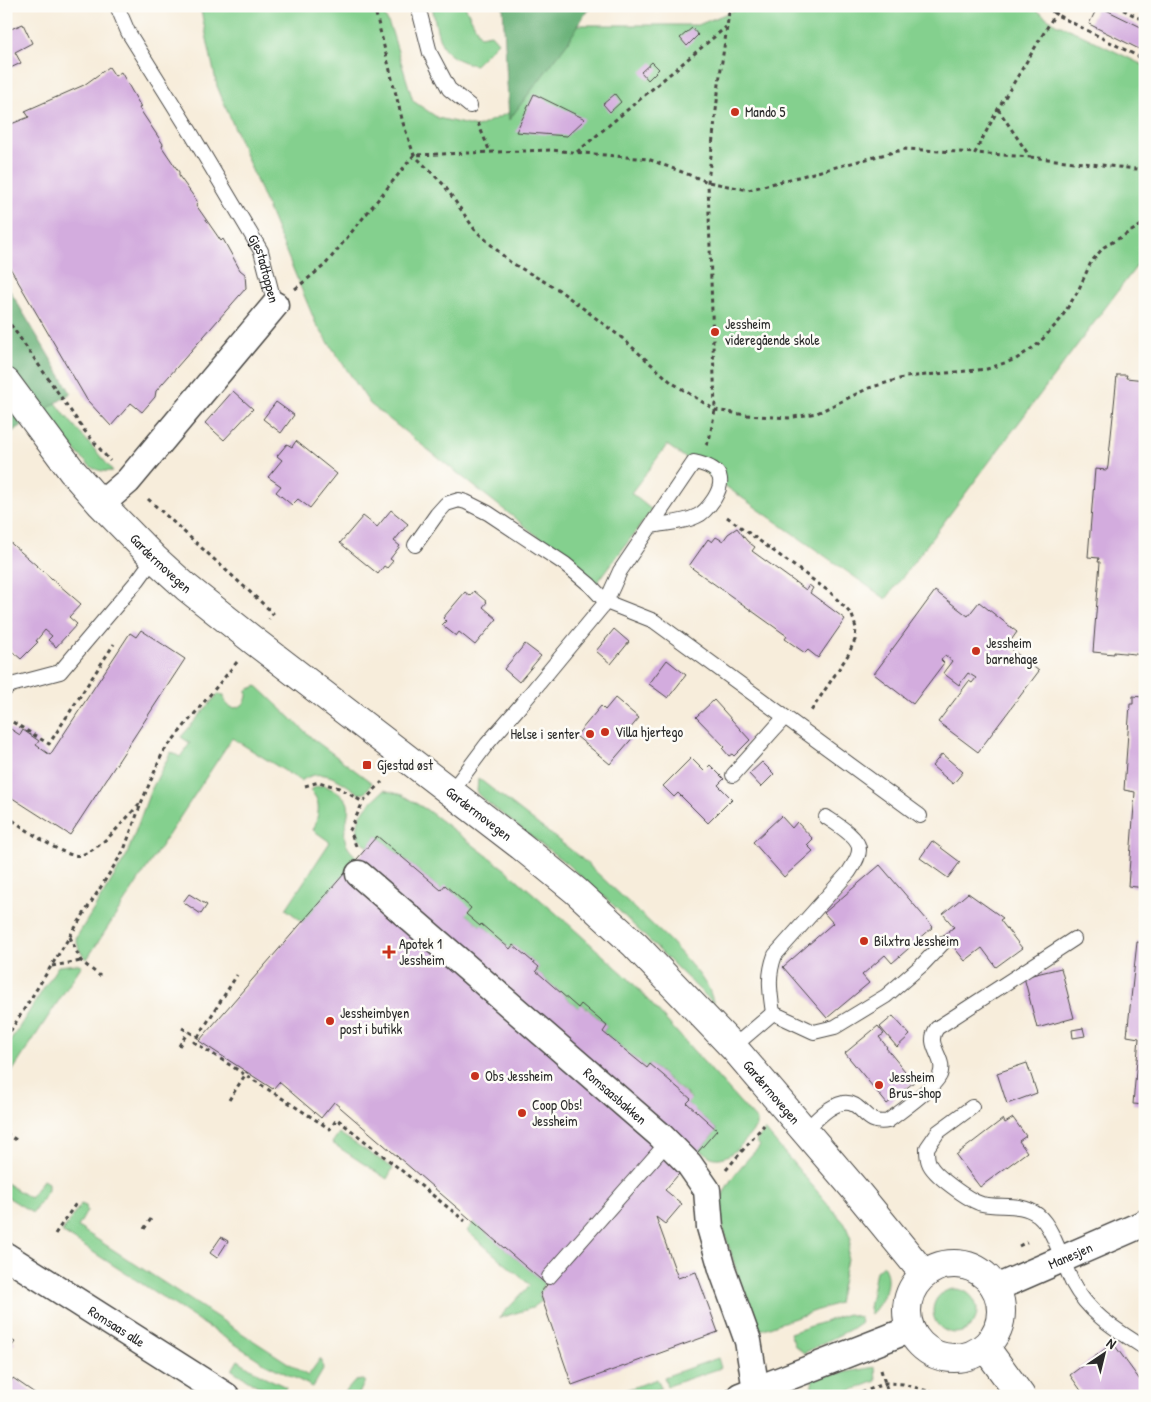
<svg xmlns="http://www.w3.org/2000/svg" width="1151" height="1402" viewBox="0 0 1151 1402" font-family="'Patrick Hand',sans-serif">
<style>
.green{fill:#84d08e;stroke:#587e5c}
.forest{fill:#6bb279;stroke:#4b6e52}
.building{fill:#d3acde}
.lines{fill:none;stroke-linecap:round;stroke-linejoin:round}
.service-casing{stroke:#4a4845;stroke-width:16}
.minor-casing{stroke:#4a4845;stroke-width:29}
.primary-casing{stroke:#4a4845;stroke-width:30}
.path{stroke:#4a4845;stroke-width:3;stroke-dasharray:4 4;stroke-linecap:butt}
.service{stroke:#fff;stroke-width:14}
.minor{stroke:#fff;stroke-width:26}
.primary{stroke:#fff;stroke-width:28}
.poi-dot{fill:#c8321e;stroke:#fdfcf7;stroke-width:2}
.labels{text-anchor:middle;stroke-width:5;stroke-linejoin:round;paint-order:stroke}
.poi-label{font-size:14px;fill:#2b2b2b;stroke:#fdfcf7;text-anchor:start}
.street-label{font-size:14px;fill:#2b2b2b;stroke:#fdfcf7}
</style>
<rect width="100%" height="100%" fill="#fdfcf7"/>
<filter id="ink" filterUnits="userSpaceOnUse"><feTurbulence type="fractalNoise" baseFrequency=".02" numOctaves="2"/><feDisplacementMap in="SourceGraphic" scale="10" xChannelSelector="R" yChannelSelector="G"/><feConvolveMatrix kernelMatrix="1 2 1 2 8 2 1 2 1" color-interpolation-filters="sRGB"/></filter>
<filter id="wash" filterUnits="userSpaceOnUse"><feTurbulence type="fractalNoise" baseFrequency=".0096" numOctaves="4" result="noise"/><feDisplacementMap in="SourceGraphic" scale="20" xChannelSelector="R" yChannelSelector="G"/><feGaussianBlur stdDeviation="1.12" result="paint"/><feColorMatrix in="noise" values="0 0 0 0 0 0 0 0 0 0 0 0 0 0 0 0 0 1.4 0 .05"/><feComposite in="paint" operator="in"/></filter>
<g filter="url(#wash)">
<rect width="100%" height="100%" fill="#f7eddb"/>
<path class="green" d="M200 6H381L392 32 413 101 438 118 477 127 508 113 525 94 539 25H698L745 6H1025L1035 9 1057 25H1061L1145 66V255L886 599 667 445 631 493 652 510 597 583 370 404 316 324 217 86Z
M432 6H465L480 36 491 34 498 42 475 65C438 57 439 39 432 6Z
M43 385 65 415 113 471C105 472 97 471 90 466 81 459 45 415 42 404 41 399 43 390 43 385Z
M257 686 313 739 372 783 365 793 359 794C340 780 322 766 301 781L232 738 87 959 79 950 76 938 126 857 150 792 171 752 180 757 190 743 181 737 218 694 224 695C225 715 250 710 247 690Z
M478 778 580 857 670 941 698 973 709 989 714 1004 611 903 567 864 484 800 477 793Z
M323 785C330 787 335 791 341 795 357 806 342 823 345 839 346 848 353 853 358 859L303 922 286 909 330 842 313 830C318 817 323 801 310 791L315 787Z
M384 790 402 795 427 810 506 870 565 921 628 978 757 1121V1126C747 1138 730 1164 711 1157 707 1155 704 1152 700 1150L717 1130 687 1103 691 1098 650 1064 647 1068 603 1032 607 1026 582 1004 578 1008 536 971 539 967 513 945 510 949 481 924 480 926 466 914 445 886 441 890 377 836 368 847 358 837C355 813 368 806 384 790Z
M78 964 82 965 80 968 6 1081V1048L58 966Z
M765 1130 845 1224 851 1239 838 1303 755 1332 718 1211C723 1184 742 1165 760 1146L756 1141Z
M339 1133 393 1168 387 1179 332 1143Z
M43 1180 48 1183V1190L33 1213 6 1196V1183L30 1198Z
M81 1204 86 1206 87 1211 78 1227 308 1376 320 1359 322 1361 323 1370 313 1387 264 1363 62 1232Z
M474 1222 545 1283 539 1294 542 1301 532 1308 499 1318 530 1285 467 1231Z
M883 1265C893 1281 883 1302 871 1314L869 1308 876 1271Z
M933 1311a22 22 0 1 1 44 0a22 22 0 1 1-44 0Z
M848 1314 859 1317 861 1322 851 1329 804 1353 795 1346 790 1333Z
M718 1358 721 1368 667 1386 664 1377Z
M238 1360 261 1375 286 1387 282 1396H278L256 1385 232 1370Z
M875 1367 876 1381 837 1396H813L811 1389 813 1378Z
M657 1379 661 1388 639 1396H622L620 1392Z
M362 1380 365 1381 358 1396H342L355 1381Z"/>
<path class="forest" d="M503 6H590L568 42 509 120Z
M6 284 71 393 6 436Z"/>
<g id="blocks">
<path class="building" d="M1098 6 1145 29V52L1089 24Z
M23 24 32 43 15 52 21 63 6 70V31Z
M692 28 698 35 687 46 680 38Z
M652 62 659 69 648 80 641 72Z
M109 67 115 76 121 72 141 107 139 108 163 144 162 147 179 172V176L197 201 196 205 221 241 223 239 240 270 245 274 246 288 156 391 155 397 142 412 131 403 111 426 87 400 6 261V126L29 117 25 111 84 85Z
M534 94 585 119 567 136 516 132Z
M615 94 621 102 610 112 603 104Z
M1117 375H1127L1126 378 1145 380V655L1114 652V654L1093 652 1100 562H1098L1099 558 1088 557 1095 469 1107 470 1108 466Z
M233 391 253 409 224 440 205 423Z
M276 402 294 415 281 433 263 419Z
M296 441 337 474 310 508 298 499 292 505 276 492 281 486 268 477 282 460 277 456 287 444 292 447Z
M391 510 408 524 394 541 400 546 390 559 393 561 387 568 384 566 378 574 340 543 363 516 377 527Z
M737 528 747 541 755 547 752 551 806 590 809 585 813 588 810 593 845 619 818 658 808 650 805 653 785 639 787 636 689 566 708 539 712 542 716 537 723 541 728 534Z
M6 539 81 604 69 617 77 624 56 647 48 640 52 636 45 630 36 641 38 642 21 659 6 646Z
M474 591 487 602 483 607 497 619 475 645 459 632 456 636 442 625 446 621 443 618 465 592 470 596Z
M935 591 968 616 979 602 1017 632 1007 646 1039 671 978 752 938 722 969 681 972 683 976 678 968 673 959 685 943 673 952 661 945 655 941 660 944 663 913 704 874 674Z
M614 629 629 642 611 664 596 651Z
M141 630 185 659 70 835 6 794V726L20 735 23 730 39 741 36 745 50 755 130 633 136 637Z
M525 644 541 656 519 682 504 669Z
M667 660 686 675 668 698 649 684Z
M1143 695H1145V888L1128 886 1135 792 1124 790 1130 704H1133V696L1142 697Z
M615 698 639 718 629 730 635 735 610 764 576 736 601 706 605 710Z
M714 700 750 740 734 756 732 754 729 756 723 749 725 747 696 717Z
M942 754 963 772 953 784 932 766Z
M691 758 704 771 710 765 724 779 718 785 732 799 708 823 678 793 674 797 663 786Z
M762 762 774 774 761 787 749 774Z
M781 816 792 828 797 822 813 839 807 845 813 851 784 877 753 842Z
M377 836 441 890 445 885 471 908 466 914 480 926 481 924 510 949 513 945 539 967 536 971 578 1008 581 1004 607 1026 603 1032 647 1068 650 1064 691 1099 687 1103 717 1130 665 1190 682 1204 665 1224 656 1217 678 1278 696 1272 718 1332 572 1385 540 1293 547 1285 334 1102 321 1118 279 1082 273 1089 199 1041Z
M932 841 960 862 948 878 920 858Z
M880 865 933 927 892 963 885 955 862 975 869 983 827 1018 783 967 833 923 824 913Z
M968 893 1003 918 1000 920 1022 948 996 967 982 948 965 961 944 935 954 927 943 914Z
M189 894 207 905 201 914 183 902Z
M1137 942 1145 943V1105L1133 1104 1139 1038 1127 1036Z
M1061 968 1074 1018 1037 1028 1024 977Z
M893 1016 910 1035 897 1047 880 1027Z
M878 1026 884 1034 879 1037 887 1047 886 1048 914 1082 887 1104 845 1053Z
M1083 1028 1085 1036 1073 1038 1072 1030Z
M1027 1063 1037 1093 1007 1104 997 1073Z
M1013 1118 1026 1136 1019 1141 1027 1152 980 1187 956 1155 1003 1119 1005 1123Z
M221 1237 228 1241 217 1258 210 1253Z
M6 1337 15 1342 6 1354Z
M1113 1343 1145 1387V1396H1077L1082 1392 1070 1375Z
M6 1378 11 1381 13 1378 39 1396H6Z"/>
</g>
</g>
<g filter="url(#ink)">
<use href="#blocks" fill-opacity="0" stroke="#4a4845" stroke-width="1"/>
<g class="lines">
<defs>
<g id="service">
<path id="s1" d="M117 6 128 32 191 133 261 251 275 305"/>
<path d="M418 6 430 53 449 89 470 106"/>
<path d="M415 545 437 514 446 504 459 500 466 502 488 513 565 564 590 585 606 602 654 621 920 816"/>
<path d="M6 689 11 685 60 672 138 580 154 558"/>
<path d="M733 775 784 718"/>
<path d="M451 792 487 744 521 705 606 602 620 571 694 462C717 467 728 476 714 499 710 505 704 513 697 516 684 523 666 523 651 526"/>
<path d="M773 1013C770 991 767 977 775 955L849 872C853 865 859 858 859 850 860 838 835 823 826 817"/>
<path d="M733 1047 773 1013 814 1032 835 1027 886 996 922 965 943 943"/>
<path d="M972 1107 938 1132 927 1148C927 1153 927 1159 929 1163 933 1175 970 1201 982 1204 1001 1208 1021 1202 1038 1215 1053 1227 1063 1263 1072 1282 1089 1314 1115 1329 1145 1348"/>
<path d="M805 1131C815 1121 828 1106 843 1103 863 1100 864 1127 888 1121 900 1112 934 1088 940 1075 947 1057 924 1046 937 1028L1074 939"/>
<path d="M549 1277 667 1143"/>
</g>
<g id="minor">
<path d="M101 504 128 481 275 305"/>
<path id="s2" d="M359 874 660 1135 689 1164 707 1190 710 1227 722 1269 748 1341 756 1390"/>
<path id="s3" d="M6 1256 226 1396"/>
<path id="s4" d="M996 1288 1145 1223"/>
<path d="M740 1396 911 1329"/>
</g>
<g id="primary">
<path id="s5" d="M6 382 72 471 101 504 154 558 186 587 254 641 521 846 576 891 635 945 733 1047 857 1192 924 1274"/>
<circle cx="954" cy="1311" r="47"/>
<path d="M985 1347 1021 1396"/>
</g>
</defs>
<use href="#service" class="service-casing"/>
<use href="#minor" class="minor-casing"/>
<use href="#primary" class="primary-casing"/>
<path class="path" d="M374 6 403 123 414 155 444 185 475 230 510 262 559 290 622 338 671 382 715 410 746 415 788 418 817 413 869 388 906 377 987 369 1016 359 1038 344 1060 320 1078 291 1091 262 1104 247 1145 223
M1046 6 1055 14 1145 60
M1116 6 1145 21
M998 109 1030 157 975 153 998 109 1060 6
M478 123 490 152
M577 152 726 27
M1030 157 1145 170
M295 289 325 265 414 155 551 150 648 159 708 182 748 190 905 149 975 153
M6 318 84 430 110 461
M706 445 709 441 715 410 708 182 720 75 730 6
M148 499 273 613 269 619
M727 517 831 593 852 615 856 628 855 640 848 655 811 711
M6 718 49 744 114 644
M305 786 319 782 339 788 363 802 382 782
M6 816C22 826 56 852 73 855 94 860 127 817 141 802
M356 846 350 830 363 802
M70 937 81 961 100 976
M52 966 81 961
M182 1028 198 1037 194 1042 330 1129 337 1119 465 1221
M198 1037 237 975
M6 1038 124 850 142 801 163 752 237 662
M179 1046 188 1032
M229 1100 247 1072
M6 1133 18 1141
M726 1170 764 1125
M144 1229 153 1216
M55 1234 77 1202
M1019 1246 1027 1242
M881 1370 889 1396
M854 1396 886 1383 903 1384 945 1396"/>
<use href="#service" class="service"/>
<use href="#minor" class="minor"/>
<use href="#primary" class="primary"/>
</g>
</g>
<g class="poi-dot">
<circle cx="735" cy="112" r="5"/>
<circle cx="715" cy="332" r="5"/>
<circle cx="976" cy="651" r="5"/>
<circle cx="605" cy="732" r="5"/>
<circle cx="590" cy="734" r="5"/>
<rect x="362" y="760" width="10" height="10" rx="2.5"/>
<circle cx="864" cy="941" r="5"/>
<path d="M386.5 944.5h5v5h5v5h-5v5h-5v-5h-5v-5h5z"/>
<circle cx="330" cy="1021" r="5"/>
<circle cx="475" cy="1076" r="5"/>
<circle cx="879" cy="1085" r="5"/>
<circle cx="522" cy="1113" r="5"/>
</g>
<g class="labels">
<g class="poi-label">
<text x="745" y="117">Mando 5</text>
<text x="725" y="329">Jessheim<tspan x="725" dy="16">videregående skole</tspan></text>
<text x="986" y="648">Jessheim<tspan x="986" dy="16">barnehage</tspan></text>
<text x="615" y="737">Villa hjertego</text>
<text x="580" y="739" text-anchor="end">Helse i senter</text>
<text x="377" y="770">Gjestad øst</text>
<text x="874" y="946">Bilxtra Jessheim</text>
<text x="399" y="949">Apotek 1<tspan x="399" dy="16">Jessheim</tspan></text>
<text x="340" y="1018">Jessheimbyen<tspan x="340" dy="16">post i butikk</tspan></text>
<text x="485" y="1081">Obs Jessheim</text>
<text x="889" y="1082">Jessheim<tspan x="889" dy="16">Brus-shop</tspan></text>
<text x="532" y="1110">Coop Obs!<tspan x="532" dy="16">Jessheim</tspan></text>
</g>
<g class="street-label">
<text dy="5" stroke="none"><textPath href="#s1" startOffset="302">Gjestadtoppen</textPath></text>
<text dy="5" stroke="none"><textPath href="#s5" startOffset="239">Gardermovegen</textPath></text>
<text dy="5" stroke="none"><textPath href="#s5" startOffset="644">Gardermovegen</textPath></text>
<text dy="5" stroke="none"><textPath href="#s5" startOffset="1049">Gardermovegen</textPath></text>
<text dy="5" stroke="none"><textPath href="#s2" startOffset="339">Romsaasbakken</textPath></text>
<text dy="5" stroke="none"><textPath href="#s4" startOffset="81">Manesjen</textPath></text>
<text dy="5" stroke="none"><textPath href="#s3" startOffset="131">Romsaas alle</textPath></text>
</g>
</g>
<rect width="1151" height="1402" fill="none" stroke="#fdfcf7" stroke-width="25"/>
<g transform="translate(1104 1354) rotate(35)" stroke="#fdfcf7" stroke-width="4" paint-order="stroke">
<path d="M0-4L9 19L0 12L-9 19Z" fill="#2b2b2b"/>
<text y="-8" font-size="14" font-weight="bold" text-anchor="middle" fill="#2b2b2b">N</text>
</g>
</svg>
